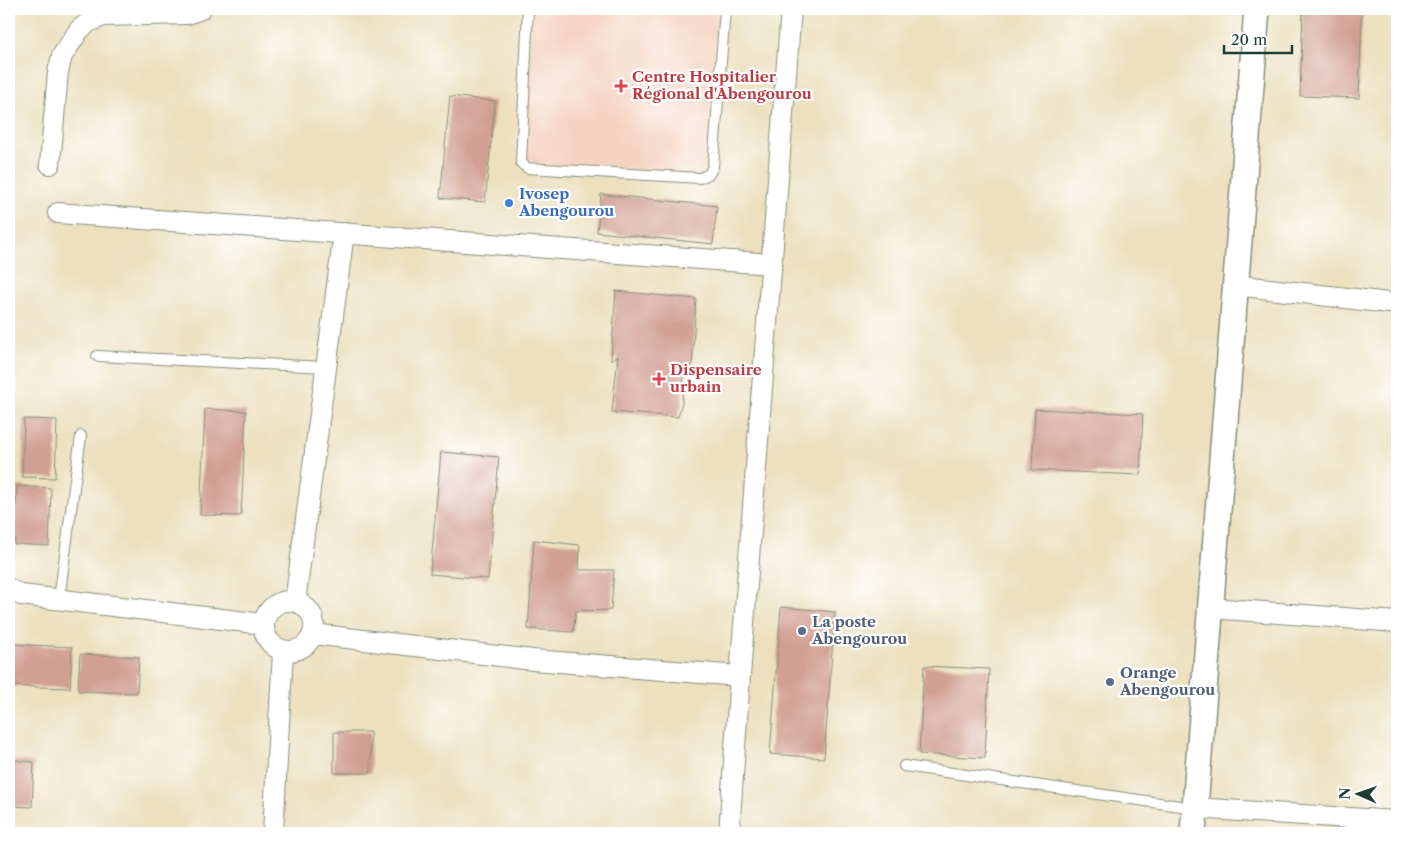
<svg xmlns="http://www.w3.org/2000/svg" width="1406" height="842" viewBox="0 0 1406 842" font-family="'Libre Caslon Text',serif">
<style>
.built{fill:#f5d3c1}
.building{fill:#d2a093}
.lines{fill:none;stroke-linecap:round;stroke-linejoin:round}
.service-casing{stroke:#868e7a;stroke-width:12}
.minor-casing{stroke:#868e7a;stroke-width:22}
.tertiary-casing{stroke:#868e7a;stroke-width:28}
.service{stroke:#fff;stroke-width:10}
.minor{stroke:#fff;stroke-width:20}
.tertiary{stroke:#fff;stroke-width:25}
.health-dot{fill:#e0444e;stroke:#fff;stroke-width:2}
.shop-dot{fill:#3f7fe0;stroke:#fff;stroke-width:2}
.service-dot{fill:#5c6f8a;stroke:#fff;stroke-width:2}
.labels{text-anchor:middle;stroke-width:4.5;stroke-linejoin:round;paint-order:stroke}
.health-label{font-size:15px;font-weight:bold;fill:#be3a42;stroke:#fff;text-anchor:start}
.shop-label{font-size:15px;font-weight:bold;fill:#366cbe;stroke:#fff;text-anchor:start}
.service-label{font-size:15px;font-weight:bold;fill:#4e5e75;stroke:#fff;text-anchor:start}
</style>
<rect width="100%" height="100%" fill="#fff"/>
<filter id="ink" filterUnits="userSpaceOnUse"><feTurbulence type="fractalNoise" baseFrequency=".02" numOctaves="2"/><feDisplacementMap in="SourceGraphic" scale="10" xChannelSelector="R" yChannelSelector="G"/><feConvolveMatrix kernelMatrix="1 2 1 2 8 2 1 2 1" color-interpolation-filters="sRGB"/></filter>
<filter id="wash" filterUnits="userSpaceOnUse"><feTurbulence type="fractalNoise" baseFrequency=".0096" numOctaves="4" result="noise"/><feDisplacementMap in="SourceGraphic" scale="20" xChannelSelector="R" yChannelSelector="G"/><feGaussianBlur stdDeviation="1.12" result="paint"/><feColorMatrix in="noise" values="0 0 0 0 0 0 0 0 0 0 0 0 0 0 0 0 0 1.4 0 .05"/><feComposite in="paint" operator="in"/></filter>
<g filter="url(#wash)">
<rect width="100%" height="100%" fill="#ece0bf"/>
<path class="built" d="M532 9H717L709 170 527 163Z"/>
<g id="blocks">
<path class="building" d="M1303 9H1362L1359 98 1300 96Z
M450 96 495 101 485 202 440 198Z
M601 194 717 206 713 244 597 232Z
M616 291 696 299 692 366H684L682 403 678 417 612 412 618 356 611 360Z
M205 409 246 411 241 516 200 515Z
M1035 409 1143 414 1140 475 1032 470Z
M24 419 57 420 55 478 22 477Z
M441 452 499 457 488 579 430 574Z
M17 486 51 488 49 546 14 544Z
M534 540 580 545 579 570H614L611 610 576 611 573 632 528 629Z
M781 607 835 612 824 758 770 754Z
M9 644 72 647 70 688 9 686Z
M80 654 139 657 137 693 78 691Z
M924 666 989 669 985 758 919 754Z
M334 732H370L371 773H334Z
M9 760 34 762 32 807 9 806Z
M1116 831 1130 832V833H1116Z"/>
</g>
</g>
<g filter="url(#ink)">
<use href="#blocks" fill-opacity="0" stroke="#868e7a" stroke-width="1"/>
<g class="lines">
<defs>
<path id="service" d="M528 9 521 163 527 168 700 178 709 174 713 167 725 9
M97 356 326 367
M59 599 81 436
M904 766 1194 808"/>
<path id="minor" d="M50 164 58 72 62 56 79 30 89 22 103 16 188 14 201 9
M58 213 772 264
M1235 285 1397 304
M9 589 21 595 263 624
M264 626a25 25 0 1 1 50 0a25 25 0 1 1-50 0Z
M295 602 344 233
M1210 608 1397 622
M313 634 533 660 740 676
M1194 808 1397 821
M273 833 283 651
M729 833 740 676 791 9"/>
<path id="tertiary" d="M1193 833 1257 9"/>
</defs>
<use href="#service" class="service-casing"/>
<use href="#minor" class="minor-casing"/>
<use href="#tertiary" class="tertiary-casing"/>
<use href="#service" class="service"/>
<use href="#minor" class="minor"/>
<use href="#tertiary" class="tertiary"/>
</g>
</g>
<g class="health-dot">
<path d="M618.5 78.5h5v5h5v5h-5v5h-5v-5h-5v-5h5z"/>
<path d="M656.5 371.5h5v5h5v5h-5v5h-5v-5h-5v-5h5z"/>
</g>
<circle class="shop-dot" cx="509" cy="203" r="5"/>
<g class="service-dot">
<circle cx="802" cy="631" r="5"/>
<circle cx="1110" cy="682" r="5"/>
</g>
<g class="labels">
<g class="health-label">
<text x="632" y="82">Centre Hospitalier<tspan x="632" dy="17">Régional d'Abengourou</tspan></text>
<text x="670" y="375">Dispensaire<tspan x="670" dy="17">urbain</tspan></text>
</g>
<g class="shop-label">
<text x="519" y="199">Ivosep<tspan x="519" dy="17">Abengourou</tspan></text>
</g>
<g class="service-label">
<text x="812" y="627">La poste<tspan x="812" dy="17">Abengourou</tspan></text>
<text x="1120" y="678">Orange<tspan x="1120" dy="17">Abengourou</tspan></text>
</g>
</g>
<rect width="1406" height="842" fill="none" stroke="#fff" stroke-width="30"/>
<g transform="translate(1358 794) rotate(272)" stroke="#ffffff" stroke-width="4" paint-order="stroke">
<path d="M0-4L9 19L0 12L-9 19Z" fill="#1f3d34"/>
<text y="-8" font-size="14" font-weight="bold" text-anchor="middle" fill="#1f3d34">N</text>
</g>
<path d="M1224 45v8h68v-8" fill="none" stroke="#1f3d34" stroke-width="2.5"/>
<text x="1231" y="45" font-size="15" fill="#1f3d34" stroke="#ffffff" stroke-width="4" paint-order="stroke">20 m</text>
</svg>
